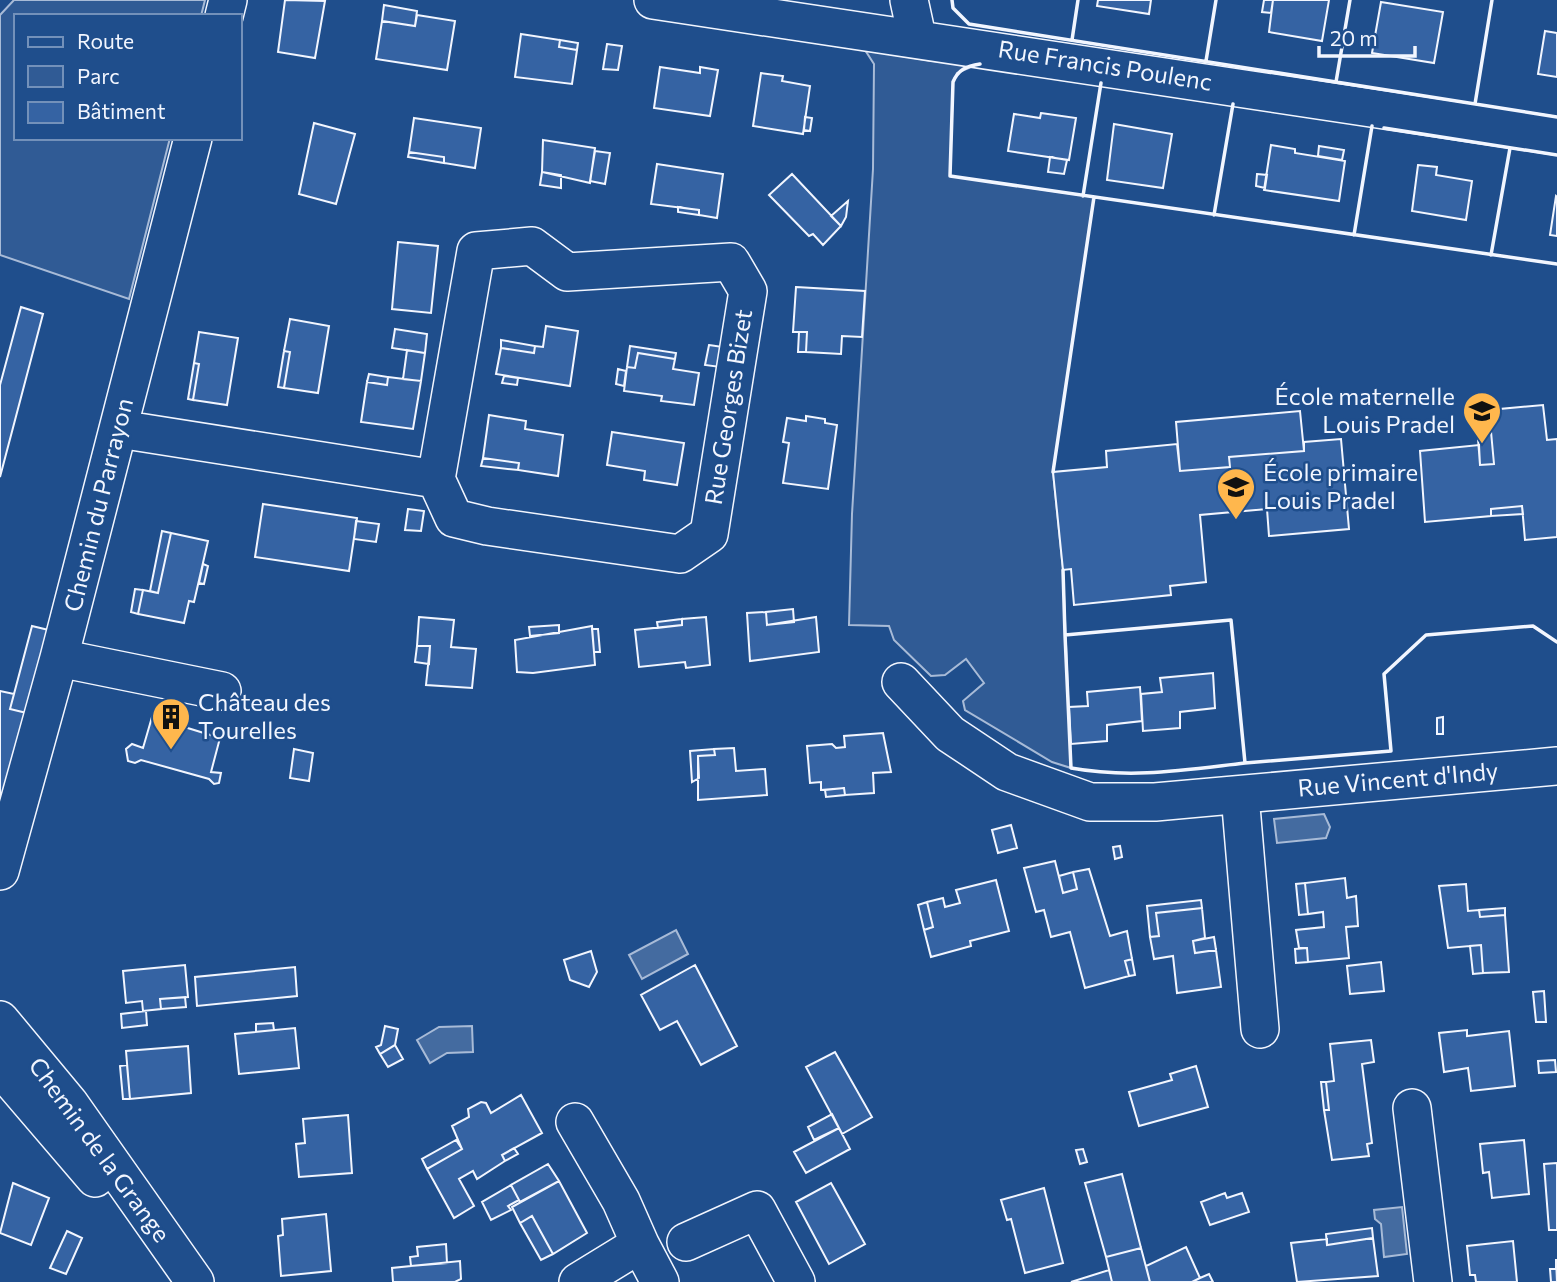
<svg xmlns="http://www.w3.org/2000/svg" width="1557" height="1282" viewBox="0 0 1557 1282" font-family="Commissioner,sans-serif">
<style>
.green{fill:#305b95;stroke:#a8bbd7;stroke-width:2}
.water{fill:#446ba0;stroke:#a8bbd7;stroke-width:2}
.building{fill:#3563a3;stroke:#f2f6ff;stroke-width:2}
.lines{fill:none;stroke-linecap:round;stroke-linejoin:round}
.minor-casing{stroke:#f2f6ff;stroke-width:40}
.minor{stroke:#1f4e8c;stroke-width:37}
.wall{stroke:#f2f6ff;stroke-width:3.5}
.labels{text-anchor:middle;stroke-width:5;stroke-linejoin:round;paint-order:stroke}
.street-label{font-size:24px;fill:#f2f6ff;stroke:#1f4e8c}
.poi-label{font-size:24px;fill:#f2f6ff;stroke:#1f4e8c;text-anchor:start}
</style>
<rect width="100%" height="100%" fill="#1f4e8c"/>
<path class="green" d="M14 0H205L201 16H16V138H170L129 299 0 255V15Z
M865 50 932 61 978 64 957 73 953 82 950 176 1094 197 1053 472 1063 570 1071 768 1052 762 965 710 963 701 984 683 966 659 945 675 931 676 894 640 889 626 849 625 852 514 873 169 874 64Z"/>
<path class="water" d="M1324 814 1330 827 1326 838 1277 843 1274 819Z
M676 930 688 954 642 979 629 955Z
M472 1026 473 1052 447 1053 430 1063 417 1040 439 1027Z
M1402 1207 1407 1254 1384 1257 1381 1224 1375 1219 1374 1210Z"/>
<path class="building" d="M285 0 325 1 315 58 278 52Z
M1098 0H1151L1149 14 1097 6Z
M1264 0H1273L1271 13 1262 12Z
M1273 0H1329L1322 41 1269 32Z
M1381 2 1443 12 1434 63 1372 53Z
M384 5 417 11 415 26 382 21Z
M417 15 455 21 447 70 376 59 382 21 415 26Z
M1545 31 1557 33V77L1538 74Z
M521 34 560 40 559 47 577 50 572 84 515 77Z
M560 40 578 43 577 50 559 47Z
M607 44 622 46 618 70 603 69Z
M660 67 700 73V67L718 70 710 116 654 108Z
M761 73 783 76 782 81 810 86 803 134 753 126Z
M1041 113 1076 118 1069 160 1008 151 1014 114 1040 118Z
M805 117 812 118 810 131 804 130Z
M414 118 481 128 475 168 444 163V157L409 152Z
M314 123 355 134 336 204 299 194Z
M1114 124 1172 134 1163 188 1107 180Z
M543 140 595 148 590 183 542 172Z
M1271 145 1295 149V153L1345 161 1339 201 1264 190Z
M1319 146 1344 150 1342 160 1318 156Z
M595 151 610 153 605 184 590 181Z
M409 152 444 157V163L408 157Z
M1050 157 1067 160 1064 174 1048 172Z
M657 164 723 174 717 218 699 215V210L651 204Z
M1418 165 1437 167 1436 175 1472 181 1466 220 1412 211Z
M542 172 561 175V188L540 185Z
M792 174 841 226 823 245 813 234 809 236 769 195Z
M1257 174 1267 175 1265 188 1256 186Z
M1556 196 1557 197V236L1550 235Z
M848 201 846 217 841 226 831 216Z
M678 207 699 210V215L678 212Z
M398 242 438 246 431 313 392 309Z
M796 287 865 291 862 337 842 336 841 354 806 352 807 332H793Z
M21 307 43 314 0 477V385Z
M290 319 329 326 318 393 284 388 290 352 284 351Z
M546 326 578 331 570 386 496 374 501 348 534 353 535 346 543 347Z
M395 329 427 334 425 353 392 348Z
M199 332 238 338 227 405 193 400 199 364 194 363Z
M799 332H807L806 352H798Z
M501 340 535 346 534 353 501 348Z
M709 345 723 347 720 367 705 365Z
M630 346 676 353 675 359 638 353 635 368 627 367Z
M407 350 425 353 421 381 403 379Z
M284 351 290 352 284 388 278 387Z
M638 353 675 359 673 369 699 373 694 405 661 401 662 396 624 391 627 367 635 368Z
M194 363 199 364 193 400 188 399Z
M618 369 626 371 624 386 616 384Z
M369 374 388 377 387 385 367 382Z
M504 376 518 378 517 385 502 383Z
M388 377 421 381 413 429 361 422 367 382 387 385Z
M1543 405 1547 440 1557 439V537L1525 540 1522 506 1491 509V516L1425 522 1420 451 1479 445 1480 465 1494 464 1489 410Z
M1489 410 1494 464 1480 465 1476 412Z
M1300 411 1304 451 1229 457 1230 467 1180 471 1176 422Z
M489 415 526 421 525 429 563 435 558 476 518 470 519 463 483 458Z
M806 416 825 419V423L837 425 828 489 783 483 789 443 783 442 787 418 806 421Z
M612 432 684 443 677 485 644 480 645 471 607 465Z
M1341 439 1349 529 1269 536 1267 509 1200 515 1206 582 1170 586 1171 595 1074 605 1071 569 1063 570 1053 472 1107 467 1106 451 1177 444 1180 471 1230 467 1229 457 1304 451V442Z
M483 458 519 463 518 470 481 466Z
M263 504 357 518 349 571 255 557Z
M1522 506 1523 514 1491 516V509Z
M408 509 424 511 421 531 405 530Z
M356 521 379 524 376 542 354 539Z
M162 531 171 533 158 593 150 591Z
M171 533 208 541 194 602 189 601 184 623 138 614 143 590 158 593Z
M203 564 208 566 204 584 199 583Z
M135 589 143 590 138 614 131 612Z
M793 609 794 622 767 625 766 612Z
M766 612 767 625 816 617 819 652 750 661 747 613Z
M419 617 454 620 451 647 476 649 472 688 426 685 430 646H417Z
M706 617 710 665 686 668 685 662 639 667 635 630 682 625V619Z
M682 619V625L658 628 657 622Z
M559 625V633L530 636 529 627Z
M32 626 57 632 35 715 10 709Z
M592 626 595 665 533 673 517 672 515 640Z
M592 629H598L600 652H594Z
M417 646H430L429 664 415 662Z
M1213 673 1215 708 1180 712V728L1143 731 1141 694 1162 692 1160 678Z
M1140 687 1142 721 1107 725V741L1071 744 1069 707 1088 706 1087 692Z
M0 691 14 694 10 709 35 715 0 819Z
M152 717 220 738 211 772 221 773 219 783 214 784 209 779 141 760 135 763 128 761 126 749 132 744 143 748Z
M1443 717V734H1437V718Z
M883 733 891 772 873 773 874 793 845 795 844 788 821 790V782L810 783 807 746 832 744 836 748 845 747 844 736Z
M734 748 736 771 765 769 767 795 698 800V756L715 755 714 749Z
M294 749 313 753 309 781 290 778Z
M714 749 715 755 698 756 699 778 692 782 690 751Z
M844 788 845 795 826 797 825 790Z
M1011 825 1017 848 998 853 992 830Z
M1120 846 1122 857 1115 859 1113 847Z
M1055 861 1063 893 1077 889 1073 872 1089 869 1110 936 1127 931 1132 959 1125 961 1129 976 1085 988 1070 932 1051 937 1044 910 1036 912 1024 868Z
M1073 872 1077 889 1063 893 1059 876Z
M1345 878 1347 898 1356 896 1358 926 1346 927 1349 958 1308 962 1307 948H1299L1296 930 1324 927 1323 912 1308 914 1305 883Z
M996 880 1009 931 970 941 971 946 931 957 924 930 933 927 927 902 943 898 945 907 960 903 956 890Z
M1305 883 1308 914 1299 915 1296 884Z
M1466 884 1468 911 1479 910 1480 917 1505 915 1509 972 1483 973 1481 945 1448 948 1439 886Z
M1201 900 1202 908 1156 913 1159 936 1150 937 1147 906Z
M927 902 933 927 924 930 918 905Z
M1202 908 1205 938 1193 941 1195 953 1216 950 1221 987 1177 993 1173 956 1154 959 1150 937 1159 936 1156 913Z
M1505 908V915L1480 917 1479 910Z
M1214 937 1216 950 1195 953 1193 941Z
M1481 945 1483 973 1473 974 1470 946Z
M1307 948 1308 962 1296 963 1295 949Z
M591 951 597 972 589 987 570 980 564 960Z
M1132 959 1135 975 1129 976 1125 961Z
M1381 962 1384 991 1350 994 1347 966Z
M185 965 188 997 160 999 161 1009 143 1011 142 1001 126 1003 123 971Z
M695 965 737 1046 701 1065 677 1021 660 1030 641 995Z
M295 967 297 996 197 1006 195 977Z
M1544 991 1546 1022H1536L1533 992Z
M185 997 186 1007 161 1009 160 999Z
M146 1011 147 1025 122 1028 121 1014Z
M273 1023 274 1030 256 1032V1024Z
M385 1026 398 1029 395 1045 380 1054 376 1047 381 1045Z
M295 1028 299 1068 239 1074 235 1034Z
M1467 1030V1036L1509 1031 1515 1086 1471 1091 1468 1068 1444 1072 1439 1033Z
M1371 1040 1374 1062 1362 1064 1372 1143 1367 1144 1369 1156 1332 1160 1324 1110H1329L1326 1082 1334 1081 1330 1044Z
M395 1045 403 1059 388 1067 380 1054Z
M188 1046 191 1093 130 1099 126 1051Z
M835 1052 872 1117 842 1134 806 1067Z
M1555 1060 1556 1072 1539 1073 1538 1061Z
M127 1065 130 1099H123L120 1066Z
M1196 1066 1208 1107 1139 1126 1129 1092 1172 1080 1170 1074Z
M1321 1082H1326L1329 1110H1324Z
M521 1095 542 1133 502 1155 505 1161 477 1179 473 1171 459 1179 474 1206 454 1218 427 1169 462 1149 452 1126 469 1117 468 1109 481 1102 486 1103 491 1113Z
M832 1114 839 1128 814 1140 808 1127Z
M348 1115 352 1173 299 1177 296 1144 305 1143 303 1119Z
M839 1128 850 1149 806 1173 794 1152Z
M456 1140 462 1149 427 1169 422 1159Z
M1524 1140 1529 1194 1492 1198 1489 1172 1483 1173 1480 1144Z
M514 1148 518 1154 505 1161 502 1155Z
M1083 1149 1087 1162 1080 1164 1076 1150Z
M1557 1163V1230H1549L1544 1164Z
M548 1164 559 1181 520 1202 511 1185Z
M1122 1174 1141 1248 1106 1257 1085 1183Z
M559 1181 587 1233 553 1254 532 1216 520 1223 512 1207Z
M13 1183 49 1198 31 1245 0 1233Z
M831 1183 865 1244 829 1264 796 1202Z
M511 1185 519 1200 508 1206 511 1210 491 1220 482 1202Z
M1044 1188 1063 1263 1025 1273 1011 1219 1007 1220 1001 1200Z
M1225 1193 1227 1198 1242 1193 1249 1212 1210 1225 1201 1202Z
M326 1214 331 1271 281 1276 278 1236 283 1235 282 1219Z
M532 1216 553 1254 541 1260 520 1223Z
M1372 1228 1373 1238 1327 1245 1326 1234Z
M67 1231 82 1238 66 1274 50 1268Z
M1373 1238 1378 1276 1297 1282 1291 1243 1327 1239V1245Z
M1513 1241 1517 1282H1476L1475 1275H1470L1467 1246Z
M446 1244 447 1263 411 1266 410 1257 418 1256 417 1247Z
M1186 1247 1200 1278 1192 1282H1150L1146 1266Z
M1141 1248 1150 1282H1112L1106 1257Z
M1556 1259 1557 1282H1551L1550 1269H1556Z
M460 1261 461 1279 455 1282H393L392 1268Z
M1109 1270 1112 1282H1071Z
M1209 1274 1213 1282H1192L1200 1278Z"/>
<g class="lines">
<defs>
<path id="minor" d="M653 0 1557 136
M909 0 917 37
M224 16 228 0
M532 246 567 272 731 262 748 291 709 534 680 554 487 526 454 518 436 479 476 251Z
M119 429 436 479
M59 658 222 691
M901 682 950 734 1007 772 1090 802H1155L1557 766
M1240 795 1260 1029
M0 871 59 658 193 138
M0 1020 69 1103 195 1282
M0 1067 95 1178
M1412 1108 1433 1282
M575 1122 621 1201 640 1244
M686 1242 757 1210 796 1282
M578 1282 640 1244 660 1282"/>
</defs>
<use href="#minor" class="minor-casing"/>
<use href="#minor" class="minor"/>
<path class="wall" d="M952 0 953 8 969 24 1557 117
M1072 40 1078 0
M1206 61 1216 0
M980 64C966 66 958 70 953 82L950 176 1557 264
M1336 82 1350 0
M1475 104 1492 0
M1384 128 1557 155
M1083 196 1101 83
M1214 215 1233 104
M1354 235 1372 126
M1491 255 1510 148
M1053 472 1094 197
M1063 570 1065 635
M1231 620 1245 763C1184 770 1132 779 1071 768L1065 635Z
M1245 763 1391 751 1384 674 1426 635 1533 626 1557 642"/>
</g>
<defs>
<symbol id="school-pin" viewBox="-11 -11 22 30"><path d="M0 17L-7.5 6A9.5 9.5 0 1 1 7.5 6Z" fill="#ffb74d" stroke="#1f4e8c"/><path d="M0-5L7-2L0 1L-7-2ZM-4 1L0 2.5L4 1V4Q0 6-4 4Z" fill="#111"/></symbol>
<symbol id="building-pin" viewBox="-11 -11 22 30"><path d="M0 17L-7.5 6A9.5 9.5 0 1 1 7.5 6Z" fill="#ffb74d" stroke="#1f4e8c"/><path d="M-4-6H4V6H1V3H-1V6H-4ZM-2.5-4.3h1.7v1.8h-1.7ZM.8-4.3h1.7v1.8H.8ZM-2.5-1h1.7V.8h-1.7ZM.8-1h1.7V.8H.8Z" fill="#111"/></symbol>
</defs>
<g fill-rule="evenodd">
<use href="#school-pin" x="1460" y="389" width="44" height="60"/>
<use href="#school-pin" x="1214" y="465" width="44" height="60"/>
<use href="#building-pin" x="149" y="695" width="44" height="60"/>
</g>
<g class="labels">
<g class="street-label">
<text transform="translate(1105 66) rotate(9)" y="8">Rue Francis Poulenc</text>
<text transform="translate(729 407) rotate(-81)" y="8">Rue Georges Bizet</text>
<text transform="translate(99 505) rotate(-76)" y="8">Chemin du Parrayon</text>
<text transform="translate(1398 780) rotate(-5)" y="8">Rue Vincent d'Indy</text>
<text transform="translate(99 1150) rotate(54)" y="8">Chemin de la Grange</text>
</g>
<g class="poi-label">
<text x="1455" y="405" text-anchor="end">École maternelle<tspan x="1455" dy="28">Louis Pradel</tspan></text>
<text x="1263" y="481">École primaire<tspan x="1263" dy="28">Louis Pradel</tspan></text>
<text x="198" y="711">Château des<tspan x="198" dy="28">Tourelles</tspan></text>
</g>
</g>
<rect x="14" y="14" width="228" height="126" fill="#1f4e8c" stroke="#7391ba" stroke-width="2"/>
<rect x="28" y="37" width="35" height="10" fill="#1f4e8c" stroke="#7391ba" stroke-width="2"/>
<text x="77" y="49" font-size="21" fill="#f2f6ff">Route</text>
<rect x="28" y="66" width="35" height="21" fill="#305b95" stroke="#7391ba" stroke-width="2"/>
<text x="77" y="84" font-size="21" fill="#f2f6ff">Parc</text>
<rect x="28" y="102" width="35" height="21" fill="#3563a3" stroke="#7391ba" stroke-width="2"/>
<text x="77" y="119" font-size="21" fill="#f2f6ff">Bâtiment</text>
<path d="M1319 46v10h96v-10" fill="none" stroke="#f2f6ff" stroke-width="3.5"/>
<text x="1330" y="46" font-size="21" fill="#f2f6ff" stroke="#1f4e8c" stroke-width="5" paint-order="stroke">20 m</text>
</svg>
